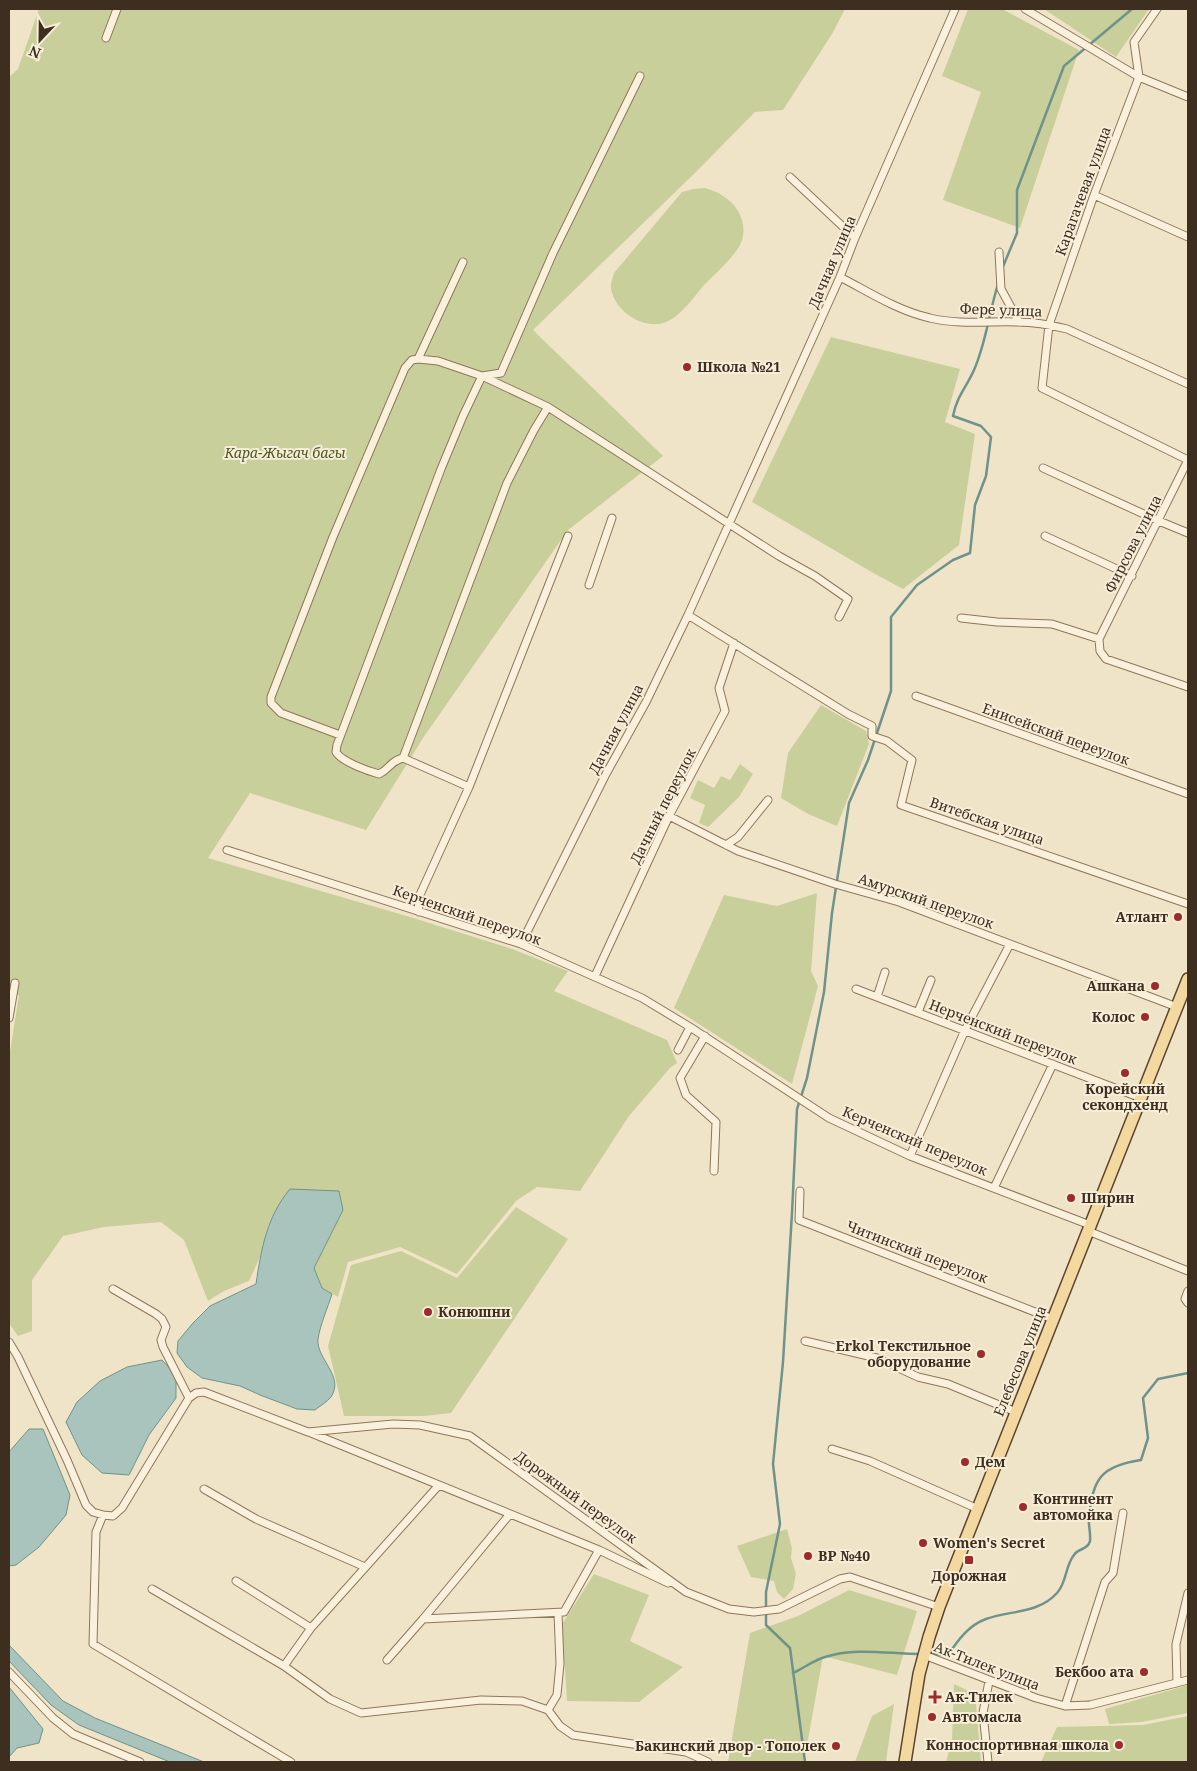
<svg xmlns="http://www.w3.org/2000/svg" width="1197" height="1771" viewBox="0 0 1197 1771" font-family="'Noto Serif',serif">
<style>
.green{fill:#c9cf9b}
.water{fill:#a9c4bc;stroke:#6f938a}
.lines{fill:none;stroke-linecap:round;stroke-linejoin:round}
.stream{stroke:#6f938a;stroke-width:2.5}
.street-casing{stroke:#8d765c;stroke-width:9}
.primary-casing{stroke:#5b4430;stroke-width:14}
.street{stroke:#faf1dc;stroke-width:7}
.primary{stroke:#f3d9a0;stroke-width:11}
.poi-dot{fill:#9e2a2b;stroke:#f7eed8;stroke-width:2}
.labels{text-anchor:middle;stroke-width:4;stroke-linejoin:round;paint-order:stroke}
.street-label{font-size:14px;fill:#3d2e20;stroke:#f7eed8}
.poi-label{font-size:14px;font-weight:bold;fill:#3d2e20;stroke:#f7eed8;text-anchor:start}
.park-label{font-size:14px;font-style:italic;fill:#4d5a26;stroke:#f7eed8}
</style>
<rect width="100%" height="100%" fill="#f0e4c8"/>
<path class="green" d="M39 9H845L832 34 783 110 755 112 697 171 533 330 663 456 568 530 423 738 366 830 250 793 208 858 410 917 512 949 568 971 554 991 667 1040 677 1063 670 1068 629 1116 580 1191 537 1187 516 1201 457 1274 400 1247 348 1262 338 1297 322 1288 314 1268 343 1210 269 1224 260 1257 249 1281 224 1291 208 1301 184 1240 161 1222 104 1227 63 1236 32 1280V1331L18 1336 9 1323V1058L19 995H9V77L18 69Z
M968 9H1002L1079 50 1020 228 943 200 981 92 942 76Z
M1044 9H1149L1116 57Z
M705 188C711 190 718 192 723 196 740 206 749 227 740 245 734 257 714 275 704 285 694 297 681 316 666 322 644 331 614 311 611 288 610 283 613 278 614 273L682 192 693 189Z
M831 337 960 369 945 422 975 434 959 545 903 589 875 574 752 502Z
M821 705 866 731 869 744 837 826 808 814 781 798 788 753Z
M740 764 753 774 739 797 708 827 699 823 705 805 690 798 698 780 714 788 721 776 730 780Z
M817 893 811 971 818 986 792 1084 674 1008 724 895 777 906Z
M516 1207 568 1239 451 1413 425 1416H344L328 1346 351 1265 401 1251 457 1278Z
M787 1529 792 1548 791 1558 796 1574 793 1589 784 1599 777 1592 774 1581 751 1577 737 1546Z
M594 1574 649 1595 630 1641 683 1667 639 1702 567 1701 562 1624Z
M849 1590 917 1611 897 1675 823 1656 804 1762H728L750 1633 798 1616Z
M954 1684 975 1694 981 1762H946L952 1740Z
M1188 1685V1713L1142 1722 1109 1724 1105 1709Z
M894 1704 886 1762H855L872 1716Z
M1188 1716V1762H1041L1057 1727 1143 1725Z"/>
<path class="water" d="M290 1189 339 1191 343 1210 314 1268 322 1288 332 1294C328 1307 320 1325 318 1339 316 1359 345 1376 331 1397 327 1402 320 1406 315 1410L297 1409 260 1395 240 1386 202 1378 187 1367 177 1353 178 1341 193 1323 210 1306 256 1284C261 1250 267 1216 290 1189Z
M162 1360 173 1372 176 1380V1398L149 1435 129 1475 102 1473 82 1455 66 1422 77 1402 100 1381 127 1367Z
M29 1429H43L70 1495 66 1515 39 1547 16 1565 9 1566V1452Z
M9 1645 63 1701 95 1718 204 1762H170L79 1725 51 1705 9 1661Z
M9 1687 43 1729 39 1743 17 1748 9 1757Z"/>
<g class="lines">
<path class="stream" d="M1002 269 1017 233V190L1064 66 1132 9
M930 1654 948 1655C958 1640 969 1625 986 1619 1011 1610 1038 1614 1057 1593 1067 1582 1065 1566 1074 1555 1078 1548 1088 1550 1090 1541 1091 1533 1088 1525 1089 1518 1093 1478 1101 1466 1141 1460L1148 1438 1143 1398 1158 1379 1188 1373
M793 1673C804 1668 814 1660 825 1657 856 1647 889 1654 920 1654
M805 1762 790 1648 766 1625V1592L780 1524 773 1464 783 1362 792 1213 797 1109 807 1078 824 992 832 913 849 803 868 760 891 691V617L917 585 953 560 970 553 975 505 986 476 991 437 981 426 953 416C957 396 966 388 974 370 986 343 989 313 998 284"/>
<defs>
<path id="street" d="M1025 9 1139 77 1188 97
M1157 9 1134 42 1139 77 1094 195 1049 325 1042 388 1188 460
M106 38 117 9
M790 177 855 238
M1094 195 1188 237
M999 252 1001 289 1019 322
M840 277C869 292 898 311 930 318 958 325 989 321 1018 322 1035 322 1051 325 1067 329L1188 384
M418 359 438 361 482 376 501 373 553 253 640 76
M1188 460 1099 639 1100 651 1106 659 1188 687
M1043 468 1159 521 1188 533
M1045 536 1132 576
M589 585 612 518
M688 615 848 714 872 726V736L887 741 912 760 901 805 1188 904
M961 618 997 622 1052 624 1099 639
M916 696 1188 794
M340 735 281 713 271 703V697L333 537 405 368 412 360 418 359 463 262
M403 758C390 761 390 769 379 774 368 771 342 762 336 752L337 745 441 469 463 416 482 376 548 407
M469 787 403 758 507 483 534 430 548 407 779 556 815 576 848 599 839 617
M669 816 738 851 835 884 899 902 1177 1007
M726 845 738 837 768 800
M227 850 521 944 642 998 690 1027
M419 912 418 899 469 787 568 536
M521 944 606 774 646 702 688 615 840 277 855 238 955 9
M595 976 669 816 725 711 719 688 734 643
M856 989 1141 1098
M877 997 885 972
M918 1012 931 980
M9 1018 15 983
M705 1036 680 1078 686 1095 716 1122 714 1171
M678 1050 690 1027 829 1118 910 1156 1090 1225
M910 1156 965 1030 1010 944
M994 1188 1053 1064
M800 1191 799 1220 1053 1319
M1088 1231 1188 1271
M113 1289 156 1314 162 1319 166 1327 161 1340 163 1347 189 1398
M1188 1291 1185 1299 1188 1303
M805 1341 877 1358 918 1377 948 1384 1016 1412
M9 1342 18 1357 67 1460 86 1505 93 1512 103 1515 113 1516 122 1508 189 1398 196 1393 204 1392 308 1432 393 1424 420 1425 470 1436 686 1592 729 1609 754 1612 779 1609 840 1579 850 1577 939 1607
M311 1433 599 1550 668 1583
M832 1449 870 1461 978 1509
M439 1485 311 1628 284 1666 330 1699 361 1713 481 1700 522 1701 548 1710
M204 1489 256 1519 365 1567
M103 1515 96 1532 93 1644 291 1762
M236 1581 311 1628
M152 1589 284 1666
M558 1613 560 1664 557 1695 548 1710 560 1726 573 1735 686 1752 708 1762
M423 1619 564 1612 599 1550
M924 1655 1036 1698 1065 1706 1090 1705 1188 1680
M387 1660 423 1619 510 1514
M9 1672 53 1718 73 1734 140 1762
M1177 1683 1176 1644 1188 1593
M1065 1706 1105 1582 1113 1573 1123 1513
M988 1762 983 1713 989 1681"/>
<path id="primary" d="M905 1762 919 1674 929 1637 939 1607 1188 979"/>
</defs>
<use href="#street" class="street-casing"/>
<use href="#primary" class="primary-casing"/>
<use href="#street" class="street"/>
<use href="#primary" class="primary"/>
</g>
<g class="poi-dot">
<circle cx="687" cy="367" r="5"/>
<circle cx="1178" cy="917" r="5"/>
<circle cx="1155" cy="986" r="5"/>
<circle cx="1145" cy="1017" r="5"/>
<circle cx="1125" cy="1073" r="5"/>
<circle cx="1071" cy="1198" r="5"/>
<circle cx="428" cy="1312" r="5"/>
<circle cx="981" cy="1354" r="5"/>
<circle cx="965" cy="1462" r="5"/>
<circle cx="1023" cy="1507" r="5"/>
<circle cx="923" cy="1543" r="5"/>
<circle cx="808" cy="1556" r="5"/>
<rect x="964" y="1555" width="10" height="10" rx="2.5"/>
<circle cx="1144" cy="1672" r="5"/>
<path d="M932.5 1689.5h5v5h5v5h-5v5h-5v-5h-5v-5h5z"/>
<circle cx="932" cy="1717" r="5"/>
<circle cx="1119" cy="1745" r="5"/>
<circle cx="836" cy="1746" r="5"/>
</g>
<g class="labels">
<g class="street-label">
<text transform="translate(1083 191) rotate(-70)" y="5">Карагачевая улица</text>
<text transform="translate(832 262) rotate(-67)" y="5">Дачная улица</text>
<text transform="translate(1001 310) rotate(2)" y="5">Фере улица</text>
<text transform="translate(1133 544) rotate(-63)" y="5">Фирсова улица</text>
<text transform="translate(616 729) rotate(-62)" y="5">Дачная улица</text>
<text transform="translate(1056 734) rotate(20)" y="5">Енисейский переулок</text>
<text transform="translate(663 806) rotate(-63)" y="5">Дачный переулок</text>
<text transform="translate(987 821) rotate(19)" y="5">Витебская улица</text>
<text transform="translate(926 901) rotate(19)" y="5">Амурский переулок</text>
<text transform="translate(467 915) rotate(19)" y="5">Керченский переулок</text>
<text transform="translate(1003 1032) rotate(21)" y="5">Нерченский переулок</text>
<text transform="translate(915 1141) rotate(23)" y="5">Керченский переулок</text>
<text transform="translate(917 1252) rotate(21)" y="5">Читинский переулок</text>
<text transform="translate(1020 1361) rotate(-68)" y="5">Елебесова улица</text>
<text transform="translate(576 1497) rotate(36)" y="5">Дорожный переулок</text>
<text transform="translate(987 1666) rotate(21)" y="5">Ак-Тилек улица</text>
</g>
<g class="poi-label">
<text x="697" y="372">Школа №21</text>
<text x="1168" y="922" text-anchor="end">Атлант</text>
<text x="1145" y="991" text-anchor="end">Ашкана</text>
<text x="1135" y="1022" text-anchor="end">Колос</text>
<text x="1125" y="1094" text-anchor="middle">Корейский<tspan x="1125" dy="16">секондхенд</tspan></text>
<text x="1081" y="1203">Ширин</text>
<text x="438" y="1317">Конюшни</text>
<text x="971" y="1351" text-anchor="end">Erkol Текстильное<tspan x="971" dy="16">оборудование</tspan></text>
<text x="975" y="1467">Дем</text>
<text x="1033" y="1504">Континент<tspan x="1033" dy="16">автомойка</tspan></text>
<text x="933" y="1548">Women's Secret</text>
<text x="818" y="1561">BP №40</text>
<text x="969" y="1581" text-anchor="middle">Дорожная</text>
<text x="1134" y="1677" text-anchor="end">Бекбоо ата</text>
<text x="945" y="1702">Ак-Тилек</text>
<text x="942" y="1722">Автомасла</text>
<text x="1109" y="1750" text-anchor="end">Конноспортивная школа</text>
<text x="826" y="1751" text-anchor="end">Бакинский двор - Тополек</text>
</g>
<g class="park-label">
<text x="285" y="458">Кара-Жыгач багы</text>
</g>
</g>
<rect width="1197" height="1771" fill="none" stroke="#3d2e20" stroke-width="20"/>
<g transform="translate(40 40) rotate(202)" stroke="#f7eed8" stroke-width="4" paint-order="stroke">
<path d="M0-4L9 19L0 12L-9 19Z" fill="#3d2e20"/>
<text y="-8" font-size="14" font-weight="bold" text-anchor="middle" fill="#3d2e20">N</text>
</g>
</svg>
